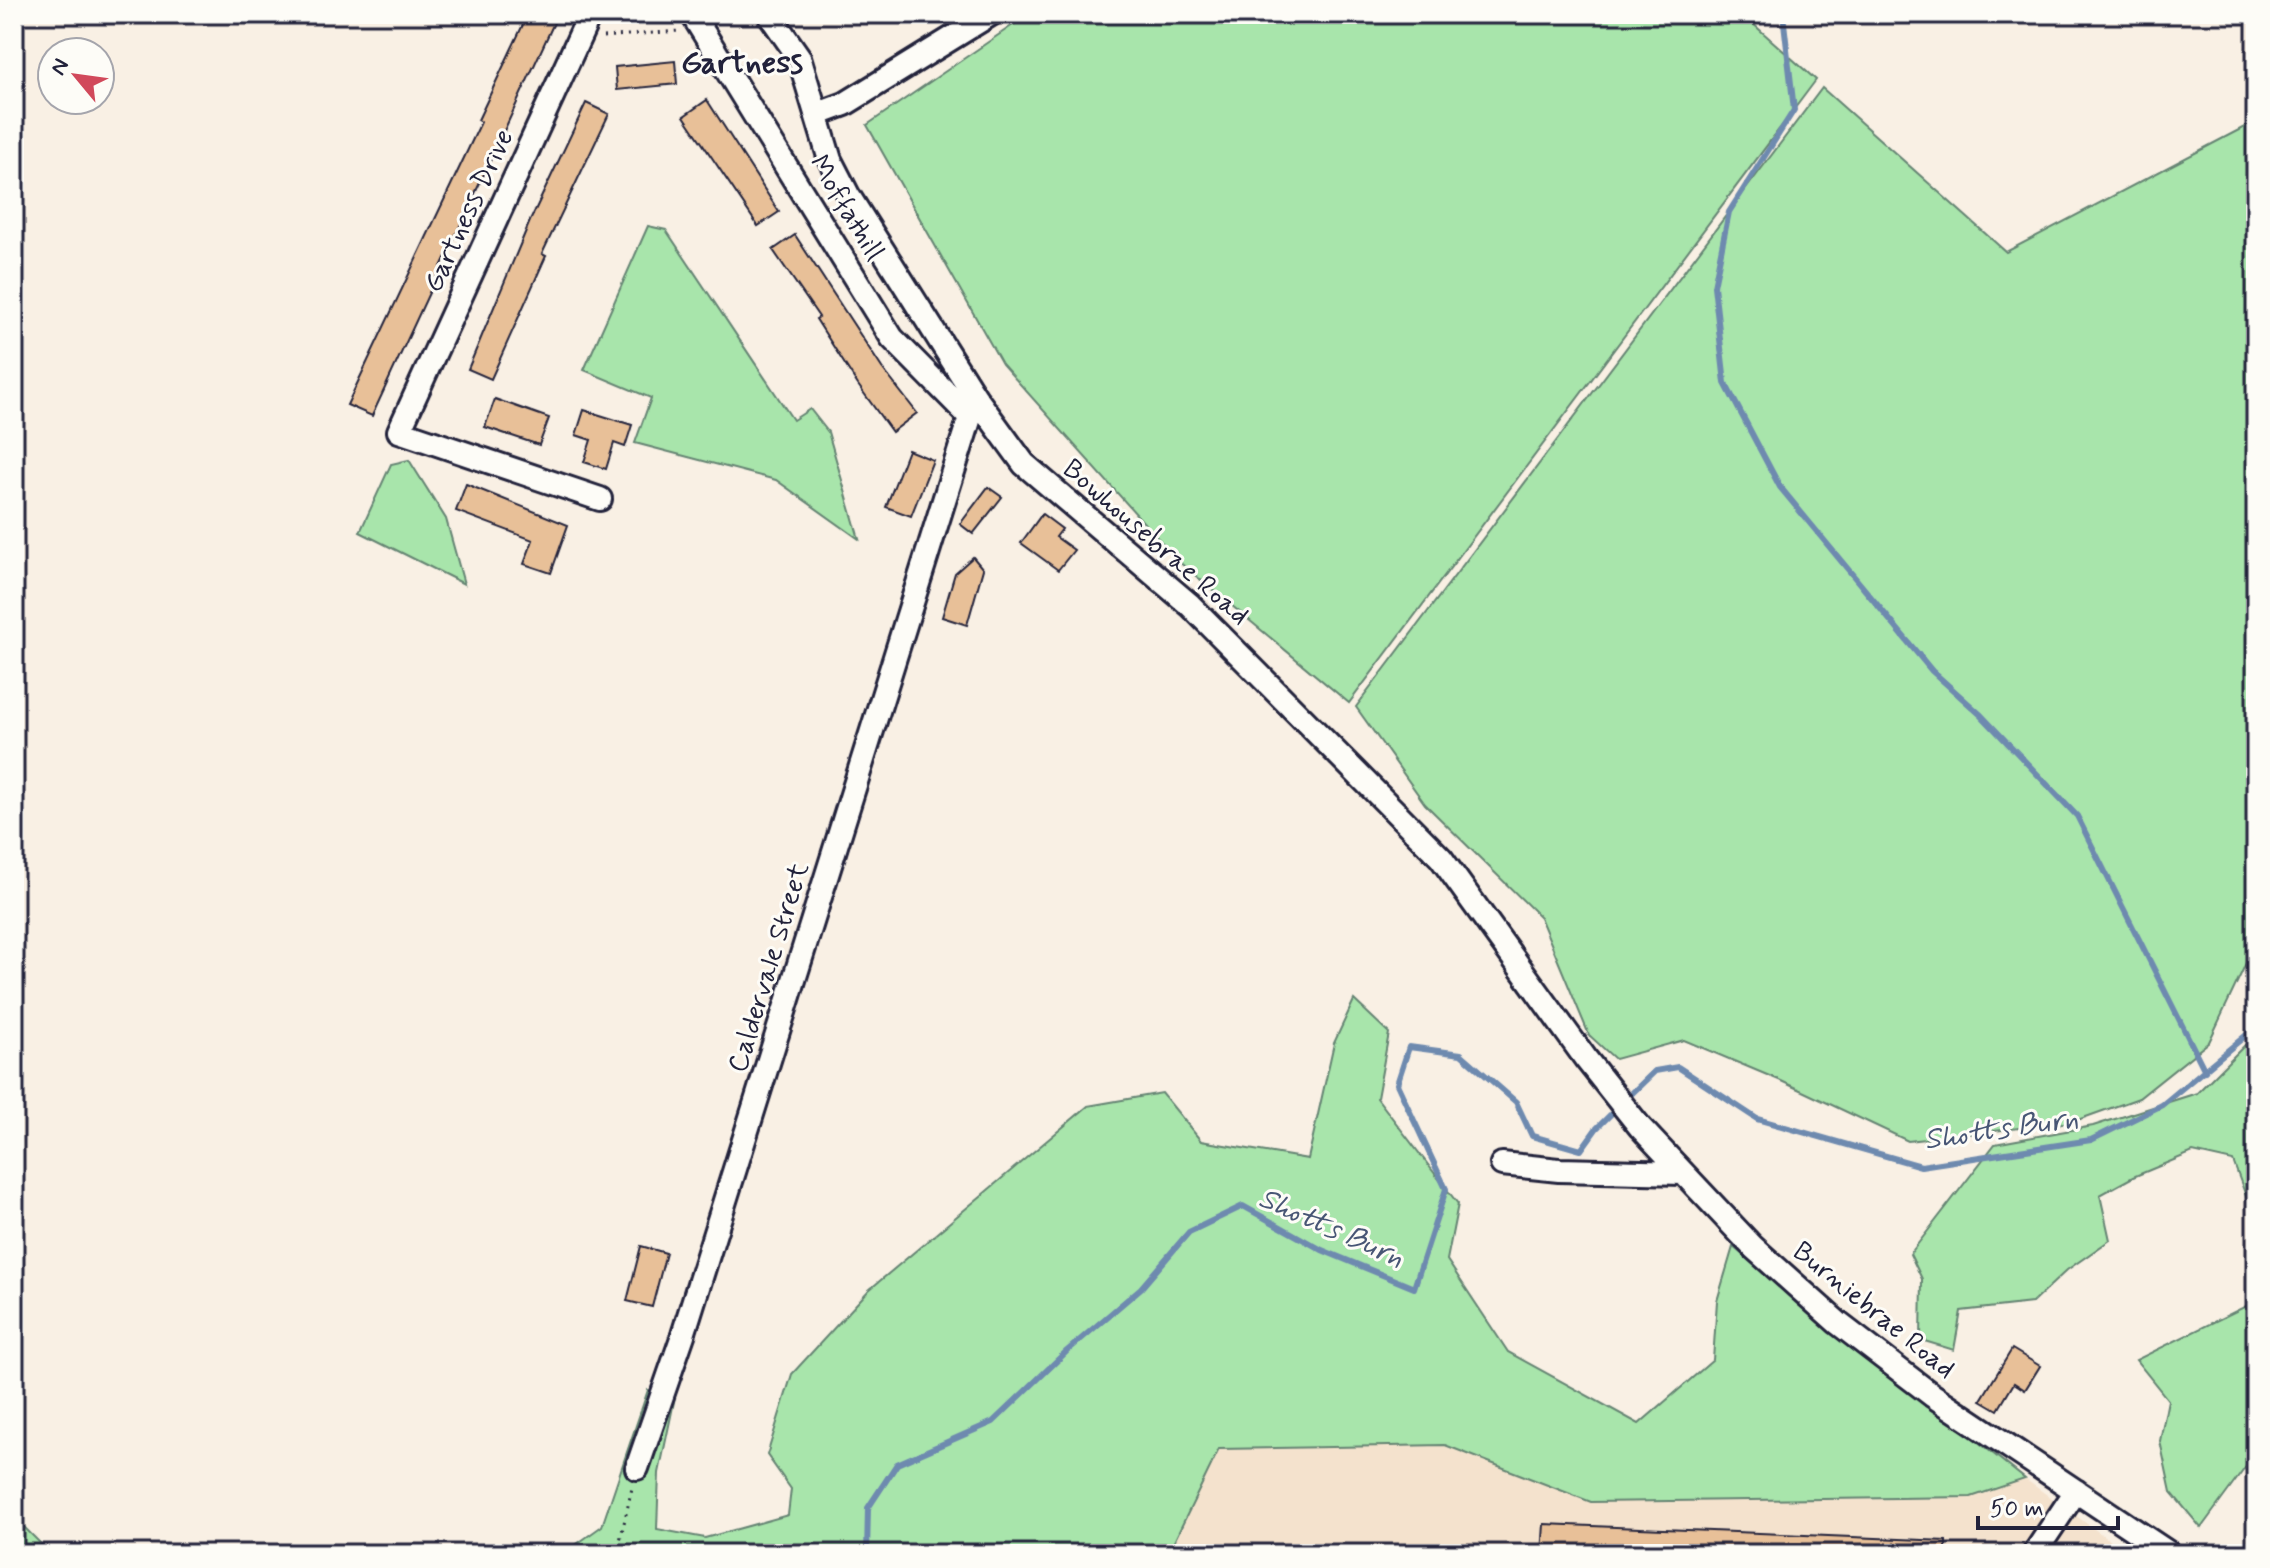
<svg xmlns="http://www.w3.org/2000/svg" width="2270" height="1568" viewBox="0 0 2270 1568" font-family="Mynerve,sans-serif">
<style>
.built{fill:#f4e2cd}
.green{fill:#a8e5ab;stroke:#658473;stroke-width:2}
.lines{fill:none;stroke-linecap:round;stroke-linejoin:round}
.stream{stroke:#6e8aaf;stroke-width:6}
.building{fill:#e8c098;stroke:#22223b;stroke-width:2}
.minor-casing{stroke:#22223b;stroke-width:28}
.path{stroke:#22223b;stroke-width:3;stroke-dasharray:2 6;stroke-linecap:butt}
.minor{stroke:#fdfcf7;stroke-width:22}
.labels{text-anchor:middle;stroke-width:6;stroke-linejoin:round;paint-order:stroke}
.street-label{font-size:28px;fill:#22223b;stroke:#fdfcf7}
.water-label{font-size:30px;font-style:italic;fill:#485675;stroke:#fdfcf7}
.quarter-label{font-size:32px;font-weight:bold;fill:#22223b;stroke:#fdfcf7}
</style>
<rect width="100%" height="100%" fill="#f9f0e4"/>
<filter id="ink" filterUnits="userSpaceOnUse"><feTurbulence type="fractalNoise" baseFrequency=".0125" numOctaves="2"/><feDisplacementMap in="SourceGraphic" scale="16" xChannelSelector="R" yChannelSelector="G"/><feConvolveMatrix kernelMatrix="1 2 1 2 8 2 1 2 1" color-interpolation-filters="sRGB"/></filter>
<g filter="url(#ink)">
<path class="built" d="M1445 1445 1591 1502 1971 1497 2025 1479 2129 1554H1168L1219 1449Z"/>
<path class="green" d="M1029 14H1742L1816 80 1349 703 1178 561 1002 364 867 125Z
M1822 88 2006 252 2256 121V942L2209 1042 2139 1098 2072 1122 1908 1141 1779 1080 1684 1040 1615 1059 1589 1035 1540 917 1425 804 1356 707Z
M648 226 666 230 793 420 810 409 828 432 859 539 776 480 635 443 651 398 584 370Z
M409 460 446 519 464 584 360 532 391 464Z
M1354 1000 1389 1033 1377 1098 1458 1204 1447 1260 1508 1352 1639 1424 1713 1360 1717 1301 1733 1247 2025 1479 1971 1497 1591 1502 1445 1445 1219 1449 1168 1554H563L602 1526 648 1390 675 1397 659 1473 657 1529 705 1538 788 1515 791 1489 767 1455 792 1374 869 1290 1088 1106 1162 1093 1201 1141 1308 1159 1334 1043Z
M2256 1034V1216L2253 1215 2233 1161 2193 1152 2133 1177 2100 1195 2110 1240 2067 1270 2032 1303 1961 1311 1954 1350 1921 1340 1922 1279 1910 1254 1995 1144 2093 1126 2197 1093Z
M2248 1305 2256 1309V1453L2201 1528 2171 1492 2160 1441 2168 1400 2136 1360Z
M14 1517 51 1554H14Z"/>
<g class="lines">
<path class="stream" d="M1783 14 1794 110 1729 212 1714 286 1725 383 1780 487 1932 671 1981 715 2077 816 2205 1071
M1625 1100 1655 1071 1678 1067 1757 1119 1921 1166 2091 1140 2162 1105 2256 1027
M867 1554 868 1508 897 1464 993 1422 1067 1351 1141 1288 1189 1232 1243 1206 1322 1250 1414 1288 1446 1189 1397 1084 1409 1047 1461 1054 1516 1102 1532 1136 1581 1150 1596 1129 1617 1108"/>
</g>
<path class="building" d="M528 14H558L372 416 347 405 481 122 478 120Z
M675 61 677 84 617 90 615 67Z
M707 100 779 212 758 226 684 116Z
M586 103 609 114 542 254 546 256 491 379 468 369 530 221Z
M795 235 882 368 917 413 892 432 858 385 816 319 819 317 773 250Z
M495 399 549 418 539 445 485 427Z
M584 410 632 425 625 447 614 443 606 469 584 462 591 440 576 435Z
M908 450 933 460 911 516 886 507Z
M466 484 568 525 551 573 524 564 533 540 456 511Z
M988 487 1002 497 973 534 960 524Z
M1042 514 1062 529 1056 537 1074 550 1058 570 1021 543Z
M973 557 983 569 967 625 942 617 955 573Z
M641 1246 666 1253 652 1307 627 1301Z
M2012 1349 2040 1366 2025 1390 2014 1383 1998 1410 1981 1400Z
M1544 1524 1946 1541V1554H1542Z"/>
<g class="lines">
<defs>
<path id="minor" d="M590 14 399 431 600 499
M692 14 892 338 970 417
M769 14 799 57 830 160 848 195 976 398 1024 464 1190 605 1441 858 1586 1059 1640 1127 1753 1247 1838 1323 1932 1395 2170 1554
M818 114 845 104 991 14
M1502 1164 1559 1170 1683 1173
M637 1468 683 1335 976 398
M2034 1554 2076 1491"/>
</defs>
<use href="#minor" class="minor-casing"/>
<path class="path" d="M603 37 679 31
M617 1554 632 1488"/>
<use href="#minor" class="minor"/>
</g>
</g>
<g class="labels">
<g class="street-label">
<text transform="translate(848 207) rotate(59)" y="10">Moffathill</text>
<text transform="translate(467 210) rotate(-65)" y="10">Gartness Drive</text>
<text transform="translate(1157 541) rotate(41)" y="10">Bowhousebrae Road</text>
<text transform="translate(767 967) rotate(-73)" y="10">Caldervale Street</text>
<text transform="translate(1875 1309) rotate(39)" y="10">Burniebrae Road</text>
</g>
<g class="water-label">
<text transform="translate(2001 1128) rotate(-8)" y="10">Shotts Burn</text>
<text transform="translate(1332 1227) rotate(24)" y="10">Shotts Burn</text>
</g>
<g class="quarter-label">
<text x="742" y="72">Gartness</text>
</g>
</g>
<rect width="2270" height="1568" fill="none" stroke="#fdfcf7" stroke-width="48"/>
<rect x="24" y="24" width="2222" height="1520" fill="none" stroke="#22223b" stroke-width="3" filter="url(#ink)"/>
<g transform="translate(76 76) rotate(299)"><circle r="38" fill="#fdfcf7" stroke="#a5a5ac" stroke-width="2"/>
<path d="M0-6L14 30L0 20L-14 30Z" fill="#d1495b"/>
<text y="-12" font-size="22" font-weight="bold" text-anchor="middle" fill="#22223b">N</text>
</g>
<path d="M1978 1516v12h140v-12" fill="none" stroke="#22223b" stroke-width="4"/>
<text x="1990" y="1516" font-size="24" fill="#22223b" stroke="#fdfcf7" stroke-width="6" paint-order="stroke">50 m</text>
</svg>
